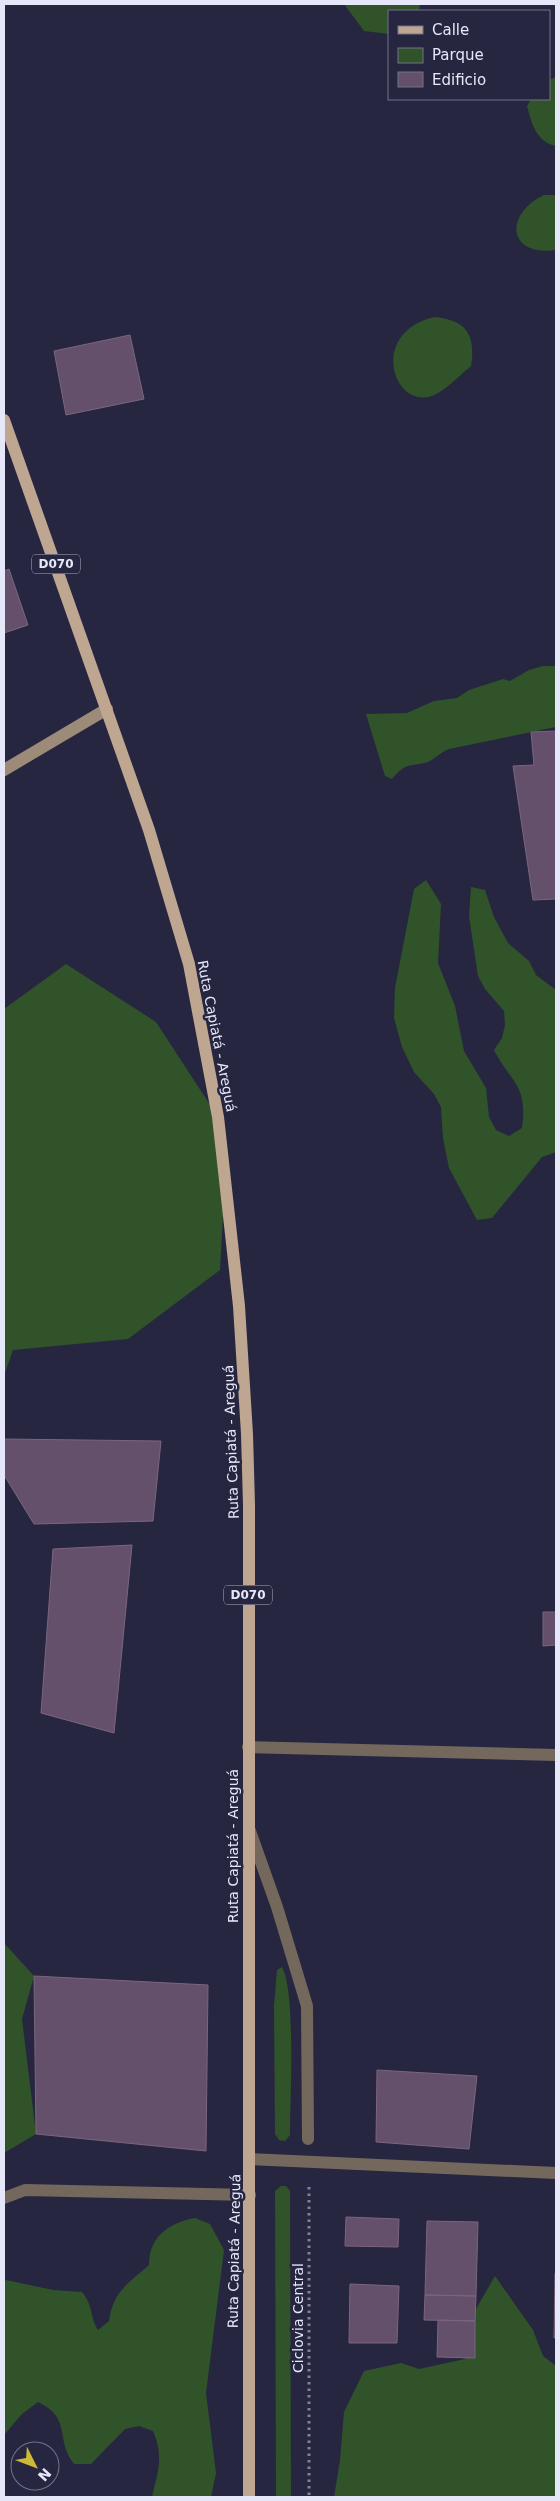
<svg xmlns="http://www.w3.org/2000/svg" width="560" height="2501" viewBox="0 0 560 2501" font-family="'DejaVu Sans',sans-serif">
<style>
.green{fill:#30532a}
.building{fill:#65506b;stroke:#7b6580}
.lines{fill:none;stroke-linecap:round;stroke-linejoin:round}
.path{stroke:#818198;stroke-width:3;stroke-dasharray:2.5 4;stroke-linecap:butt}
.street{stroke:#74685d;stroke-width:12}
.secondary{stroke:#9d8b7a;stroke-width:12}
.primary{stroke:#bea690;stroke-width:12}
.labels{text-anchor:middle;stroke-width:5;stroke-linejoin:round;paint-order:stroke}
.shield{fill:#272641;stroke:#adadc2;stroke-width:1}
.shield-label{font-size:12px;font-weight:bold;fill:#e6e7f9}
.street-label{font-size:14px;fill:#e6e7f9;stroke:#272641}
</style>
<rect width="100%" height="100%" fill="#272641"/>
<path class="green" d="M344 4H420L419 11H389V34L364 31Z
M556 77V146C537 142 532 125 527 106L531 99H549V80Z
M544 195H556V250C507 257 504 214 544 195Z
M434 317C466 320 476 334 471 366 460 375 450 386 438 393 397 418 364 334 434 317Z
M543 666H556V727L449 749C441 752 434 759 428 762 409 767 406 762 392 779L385 776 366 714 407 713 434 701 457 698 469 690 503 679 510 681 529 670Z
M426 880 441 904 438 963 455 1006 464 1051 486 1088 489 1117 496 1130 509 1136 522 1128C528 1084 511 1083 494 1050L502 1038 505 1025 504 1011 485 989 478 976 469 916 471 887 485 890 494 917 508 943 529 961 536 975 556 990V1152L542 1157 492 1218 477 1220 449 1168 443 1138 441 1107 434 1094 414 1072 402 1047 394 1018 395 988 414 889Z
M66 964 156 1022 218 1117 225 1179 220 1270 128 1339 13 1350 4 1376V1009Z
M4 1943 34 1976 22 2019 36 2134 4 2153Z
M282 1967C296 1992 290 2101 290 2135L285 2141 279 2140 275 2134 274 2006 277 1970Z
M281 2186H286L290 2191 291 2497H276L275 2191Z
M195 2218 210 2224 224 2250 206 2393 216 2473 211 2497H152C158 2471 164 2457 153 2431L139 2426 125 2429 91 2464H74C54 2438 73 2419 38 2402L22 2414 4 2435V2283L6 2280 53 2290 82 2292C94 2307 89 2315 98 2330L109 2321C113 2291 128 2284 149 2265 149 2237 168 2223 195 2218Z
M495 2276 533 2330 543 2356 556 2366V2497H334L340 2460 344 2412 364 2371 401 2363 419 2369 465 2359V2328Z"/>
<path class="building" d="M130 335 144 399 66 415 54 351Z
M9 569 28 625 4 633V571Z
M556 731V899L533 900 513 766 534 765 531 732Z
M4 1439 161 1441 153 1521 34 1524 4 1475Z
M132 1545 114 1733 41 1713 53 1549Z
M543 1612H556V1645L543 1646Z
M34 1976 208 1985 206 2151 36 2134Z
M377 2070 477 2076 469 2149 376 2142Z
M346 2217 399 2219 398 2247 345 2246Z
M427 2221 478 2222 476 2296 425 2295Z
M555 2273H556V2338H554Z
M350 2284 399 2286 397 2343H349Z
M425 2295 476 2296 475 2321 424 2320Z
M438 2320 475 2321V2358L437 2357Z"/>
<g class="lines">
<path class="path" d="M309 2187V2497"/>
<path class="street" d="M248 1747 556 1755
M250 1831 277 1907 307 2006 308 2139
M250 2159 556 2173
M4 2198 25 2190 250 2195"/>
<path class="secondary" d="M4 770 107 709"/>
<path class="primary" d="M4 420 149 830 189 964 218 1117 239 1306 247 1434 249 1505V2497"/>
</g>
<g class="labels">
<g class="shield">
<rect x="32" y="554.5" width="48" height="19" rx="4"/>
<rect x="224" y="1585.5" width="48" height="19" rx="4"/>
</g>
<g class="shield-label">
<text x="56" y="568">D070</text>
<text x="248" y="1599">D070</text>
</g>
<g class="street-label">
<text transform="translate(217 1036) rotate(79)" y="5">Ruta Capiatá - Areguá</text>
<text transform="translate(231 1442) rotate(-92)" y="5">Ruta Capiatá - Areguá</text>
<text transform="translate(233 1846) rotate(-90)" y="5">Ruta Capiatá - Areguá</text>
<text transform="translate(234 2251) rotate(-89)" y="5">Ruta Capiatá - Areguá</text>
<text transform="translate(298 2318) rotate(-90)" y="5">Ciclovia Central</text>
</g>
</g>
<rect width="560" height="2501" fill="none" stroke="#e6e7f9" stroke-width="10"/>
<rect x="388" y="10" width="162" height="90" fill="#272641" stroke="#73738b"/>
<rect x="398" y="26" width="25" height="8" fill="#bea690" stroke="#73738b"/>
<text x="432" y="35" font-size="15" fill="#e6e7f9">Calle</text>
<rect x="398" y="48" width="25" height="15" fill="#30532a" stroke="#73738b"/>
<text x="432" y="60" font-size="15" fill="#e6e7f9">Parque</text>
<rect x="398" y="72" width="25" height="15" fill="#65506b" stroke="#73738b"/>
<text x="432" y="85" font-size="15" fill="#e6e7f9">Edificio</text>
<g transform="translate(35 2466) rotate(132)"><circle r="24" fill="#272641" stroke="#73738b"/>
<path d="M0-4L9 19L0 12L-9 19Z" fill="#ceb837"/>
<text y="-8" font-size="14" font-weight="bold" text-anchor="middle" fill="#e6e7f9">N</text>
</g>
</svg>
